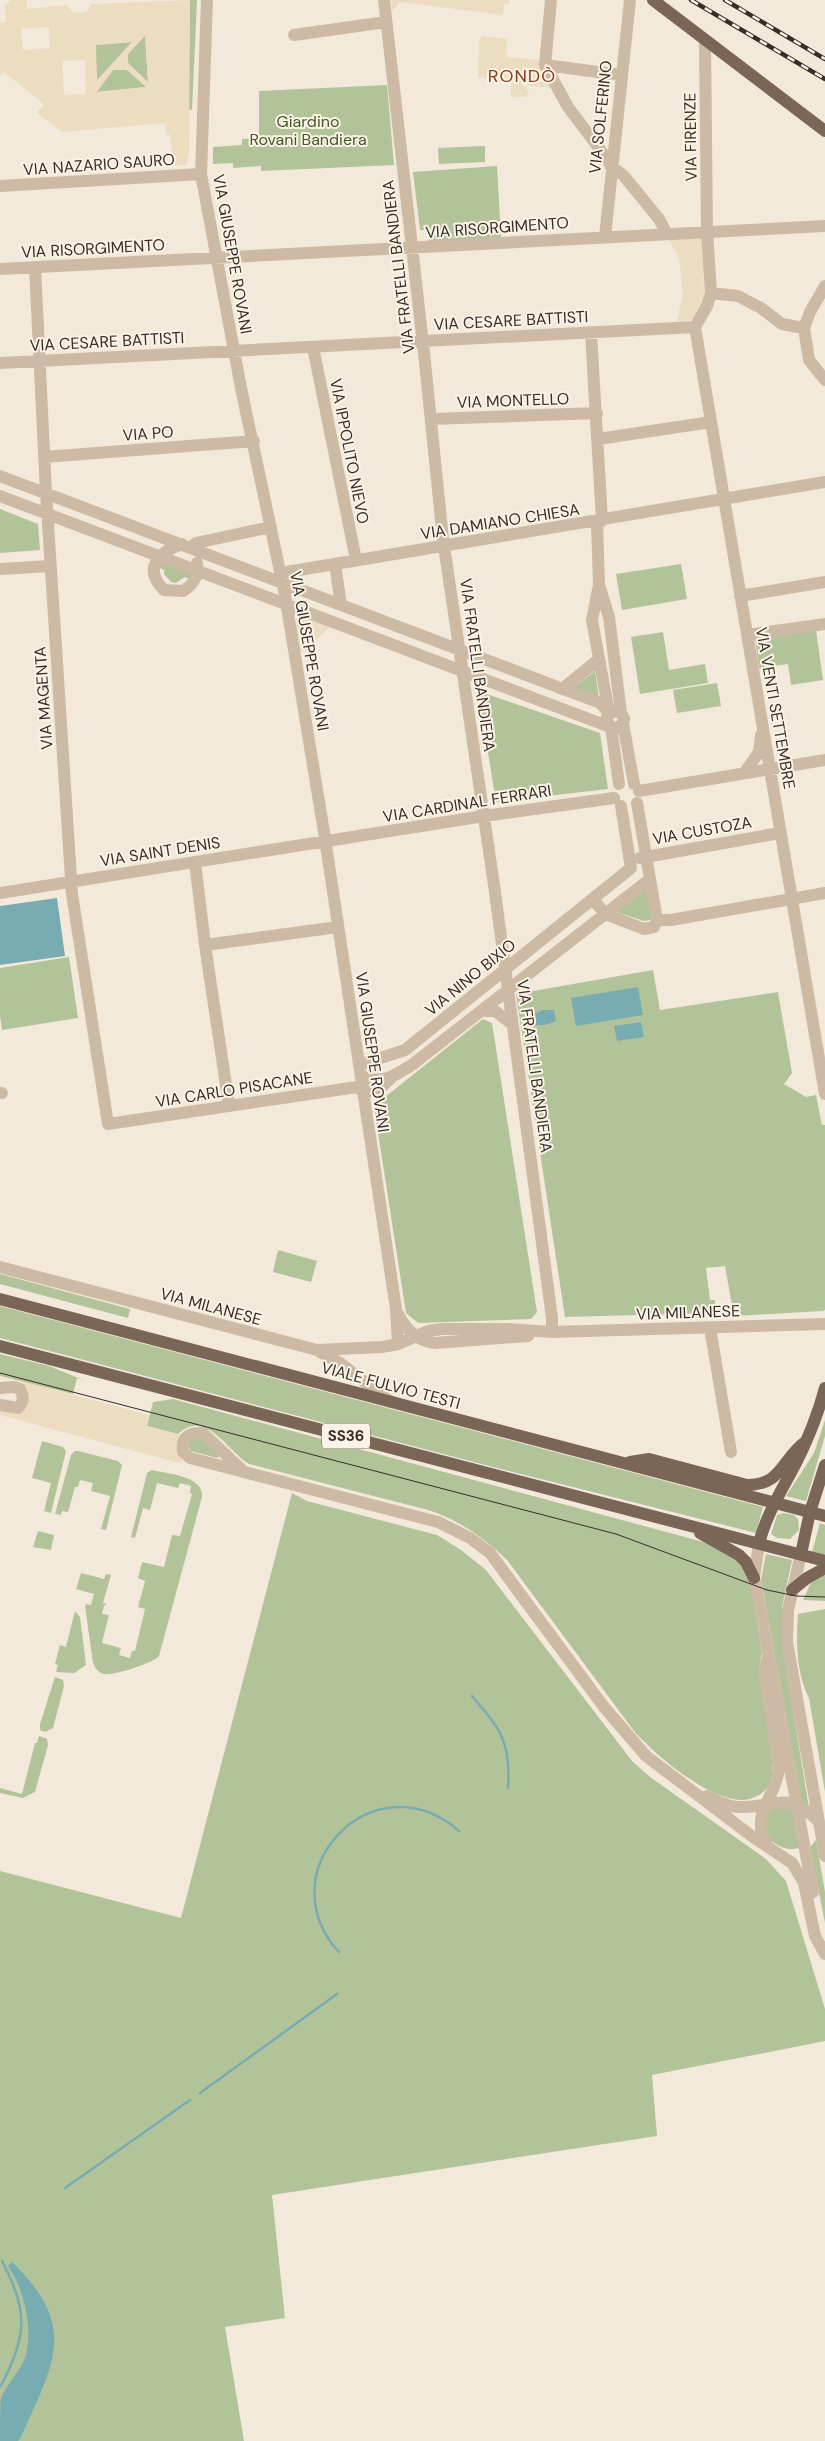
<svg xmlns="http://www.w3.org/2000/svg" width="825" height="2441" viewBox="0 0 825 2441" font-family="'DM Sans',sans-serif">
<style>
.green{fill:#b2c399}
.plaza{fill:#ecdcc0;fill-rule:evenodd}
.water{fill:#77acb2}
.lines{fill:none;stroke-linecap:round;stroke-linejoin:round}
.stream{stroke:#77acb2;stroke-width:2.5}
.minor{stroke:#ccbaa5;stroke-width:12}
.major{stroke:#7a6557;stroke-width:12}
.tram{stroke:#372d27;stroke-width:1}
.rail-casing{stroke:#372d27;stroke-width:4.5}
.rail{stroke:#fbf3e6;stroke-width:2.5;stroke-dasharray:8;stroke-linecap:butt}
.labels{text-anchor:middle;stroke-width:4;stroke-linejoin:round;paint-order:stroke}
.shield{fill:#fbf3e6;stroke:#726860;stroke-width:1}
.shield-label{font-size:15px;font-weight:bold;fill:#372d27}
.street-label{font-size:16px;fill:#372d27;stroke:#fbf3e6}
.park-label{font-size:16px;fill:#435729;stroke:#fbf3e6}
.neighbourhood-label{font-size:18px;letter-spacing:1px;fill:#8c3d1a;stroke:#fbf3e6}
</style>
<rect width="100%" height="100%" fill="#f3e9da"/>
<path class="green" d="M190 0H197L192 110 188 109Z
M145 35 148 83 128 63V54Z
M132 42 97 81 95 45Z
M113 70H127L147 87 96 92Z
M387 85 394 165 261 171V166L233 168V163L213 164V147L242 145V139L259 138V91Z
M485 146V162L439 164 438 148Z
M497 166 501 237 429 242 427 230H420L413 172Z
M0 509 38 524 40 550 0 553Z
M160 561 193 574 191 580 185 577 176 583 171 582 164 574V570L158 567Z
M681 564 687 599 622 610 616 574Z
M816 630 823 680 791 685 788 664 759 668 755 639Z
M663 632 669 670 705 664 708 683 640 694 631 637Z
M595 671 599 699 574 687Z
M717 683 721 706 677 713 673 690Z
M478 691 600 733 608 789 496 802Z
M647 887 652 917 650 920 644 921 616 912Z
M69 957 78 1018 2 1030 0 1015V968Z
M653 970 660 1010 778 992 792 1073 784 1084 806 1097 816 1095 822 1125H825V1310L823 1311 734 1316 725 1266 706 1268 710 1300H715V1313L565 1317 516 994Z
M483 1019 492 1023 537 1312 531 1319 418 1323 406 1313 375 1113 380 1101Z
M278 1250 317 1261 311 1282 273 1272Z
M0 1274 130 1309 128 1318 0 1284Z
M0 1306 763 1507 756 1533 493 1467 0 1338Z
M0 1354 49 1366 86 1381 77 1378 73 1394 0 1376Z
M173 1399 722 1547 735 1555 749 1575 762 1653 759 1667C763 1693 777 1759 771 1781 768 1789 762 1794 755 1797 723 1814 655 1755 634 1731L507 1560C483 1537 459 1520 428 1510L249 1464C227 1451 206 1408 178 1434L147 1426 153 1402Z
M825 1420V1436L806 1501 786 1496 814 1453Z
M191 1439H203L220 1456 217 1458 191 1451 188 1446Z
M42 1441 63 1447 66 1451 51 1513 44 1511 51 1483 32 1478Z
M78 1451 118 1461 122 1465 106 1530 101 1529 110 1496 91 1491 93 1483 80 1480 78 1487H75L68 1512 62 1511 61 1515 55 1514 71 1455 75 1451Z
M152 1470C169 1474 204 1476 202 1497L159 1656C154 1663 113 1676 104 1674 98 1672 95 1668 93 1663L85 1606 86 1604 91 1605 94 1594 76 1589 81 1573 104 1579 106 1574 111 1575 103 1603 107 1604 104 1606 102 1614 109 1615 102 1643 121 1648 119 1655 130 1658 132 1651H135L145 1609 138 1607 145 1581 138 1578 142 1562 164 1567 172 1535 180 1536 192 1494 190 1493 191 1486 180 1483 178 1488 157 1483 150 1510 143 1508 135 1538 131 1537 147 1473Z
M292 1493 307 1501 437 1535 461 1550 486 1570 632 1761 650 1777 766 1859 786 1881 825 2009V2041L652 2075 657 2136 272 2195 285 2318 225 2327 244 2441H0V1871L181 1918Z
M784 1513 794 1515 798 1519 799 1530 790 1539 777 1538 771 1534 777 1515Z
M820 1523 825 1525V1555L812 1552Z
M38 1531 54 1535 51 1550 33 1547Z
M766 1554 792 1560 782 1607V1642L809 1808 802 1803 761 1580Z
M825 1572V1601L803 1600 812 1580Z
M825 1609V1792L809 1698C796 1672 796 1642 798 1614Z
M75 1611 80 1617 86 1665 74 1673 56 1672 58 1665 55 1664 60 1645 66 1647Z
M55 1677 63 1680 64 1686 53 1728 45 1732 40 1730V1724Z
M39 1736 47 1739 48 1745 35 1792 23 1798 0 1793V1788L22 1794 35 1743H37Z
M773 1808H793L799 1848C786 1852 774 1845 766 1835V1813Z
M816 1840 825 1892V1923L810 1847Z"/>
<path class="plaza" d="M27 0V9L66 5 72 12 80 13 87 11 92 4 190 0 189 153 187 165H173L170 135H166L165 123 62 132 37 113 44 104 4 72 0 76V23L6 22 5 5 11 0ZM49 27 50 48 23 50 21 29ZM145 36 148 82 128 63V54ZM132 42 97 80 96 45ZM85 60 86 94 64 95 62 61ZM113 70H127L146 87 97 92Z
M391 0H509V4H504L503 15 400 2 392 11Z
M483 36 507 39 506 57 541 60 554 88 530 86 524 80 520 83 529 91 527 97H511V83L478 77 479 39Z
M702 238 704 292 702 303 692 320 677 321 683 294 681 274 679 258 669 240Z
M296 611 331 626 303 652 297 650Z
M24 1382 149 1415 146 1426 182 1435 179 1456 182 1462 179 1463 0 1415V1411L16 1414 28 1403 29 1396 27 1388 21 1383Z"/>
<path class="water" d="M57 898 65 956 0 965V906Z
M638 987 643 1015 576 1026 571 998Z
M543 1010H554L556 1021 545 1025H535L534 1014Z
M641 1022 644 1037 617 1041 614 1026Z
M12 2262C79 2327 54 2362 21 2437L18 2441H0C0 2431 0 2407 1 2398 7 2383 21 2371 26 2355 33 2327 24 2289 8 2266Z"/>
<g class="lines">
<path class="stream" d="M472 1696C501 1730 511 1742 508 1788
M339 1952C265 1871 374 1757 459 1831
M200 2093 337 1994
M65 2188 190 2100
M0 2387C27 2338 29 2311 2 2261"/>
<path class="minor" d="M207 0 201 174 241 388 285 595 324 832 396 1309 398 1344
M384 0 424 353 443 539 494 885 552 1318V1332
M551 0 545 65 568 107 608 160 613 171H618L624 176 659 219 667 234
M294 35 386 22
M545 65 621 75
M0 186 201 174
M605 237 630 0
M35 267 46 493 72 894 108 1124 357 1087 363 1092
M0 269 825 226
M711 293 738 296 761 308 782 324 804 328 809 360 825 380
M695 327 825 1094
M695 327 707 306 711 293 707 232 705 41
M804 328 810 312 825 286
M591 333 602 521
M313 347 356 560
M0 363 695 327
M431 419 597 413
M598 439 711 422
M44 457 254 441
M0 476 600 703 609 713
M0 496 610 727
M597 522 599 585 592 620 609 713
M182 544C159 552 142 568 164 590L183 591C193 585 199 575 197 563
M192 547 196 543 271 527
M335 564 341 605
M0 569 51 566
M281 573 825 482
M600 588 609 617 621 713
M740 596 825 582
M747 635 825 624
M562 689 598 660
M623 723 634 784
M611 727 618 728 623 723 624 718 619 711 609 713 606 720 611 727 619 784
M745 772 759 752 761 735
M639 791 825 760
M640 858 780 833
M195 862 205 945 229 1105
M0 893 484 816 614 798
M593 899 605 914 644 929 654 927 657 920 637 803
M657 920H671L825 893
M205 945 338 927
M482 1011H495L512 1024
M359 1065 405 1050 631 868 621 806
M361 1076C384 1085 394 1076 413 1064L650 879
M363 1092 378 1090 390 1079
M0 1093H2
M0 1267 317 1350 382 1347 398 1344 428 1331 442 1329H508L552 1332 825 1324
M398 1314C406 1330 417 1341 435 1343L528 1336
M710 1328 731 1452
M317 1350 340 1363 391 1402
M0 1388 14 1387 20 1389C24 1397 24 1401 18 1408L0 1405
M243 1471 203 1433C189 1432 181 1437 183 1452L190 1458 438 1522 470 1538 490 1553 604 1707 646 1756 753 1837 792 1863 804 1883 815 1936 825 1954
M759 1543 754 1578 756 1587 813 1892
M801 1554 788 1610 787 1642 825 1856
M707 1796C717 1801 726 1806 737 1807 774 1809 787 1788 819 1822
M767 1845C749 1814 775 1800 779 1769L764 1671 768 1657"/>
<path class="major" d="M653 0 825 131
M0 1299 825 1516
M0 1346 825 1561
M630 1462 649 1459 747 1485C782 1485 782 1459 805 1442
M700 1533 739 1555 746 1562 754 1578
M759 1543C767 1513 782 1490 796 1463 808 1439 818 1414 825 1388
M801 1554 810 1512 825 1465
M792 1590 807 1578 825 1568"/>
<path class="tram" d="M0 1373 616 1534 767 1590 796 1596 825 1597"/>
<defs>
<path id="rail" d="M691 0 825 79
M725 0 825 59"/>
</defs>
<use href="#rail" class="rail-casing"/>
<use href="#rail" class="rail"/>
</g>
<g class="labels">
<rect class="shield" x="322" y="1423.5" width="48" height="25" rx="4"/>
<g class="shield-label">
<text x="346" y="1441">SS36</text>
</g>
<g class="street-label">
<text transform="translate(600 117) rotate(-84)" y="6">VIA SOLFERINO</text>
<text transform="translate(690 137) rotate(-91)" y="6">VIA FIRENZE</text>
<text transform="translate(99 164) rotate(-4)" y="6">VIA NAZARIO SAURO</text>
<text transform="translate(497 227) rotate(-4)" y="6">VIA RISORGIMENTO</text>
<text transform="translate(93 248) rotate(-3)" y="6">VIA RISORGIMENTO</text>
<text transform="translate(233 254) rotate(80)" y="6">VIA GIUSEPPE ROVANI</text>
<text transform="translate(398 267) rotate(-97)" y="6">VIA FRATELLI BANDIERA</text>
<text transform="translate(511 320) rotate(-3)" y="6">VIA CESARE BATTISTI</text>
<text transform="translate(107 341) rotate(-3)" y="6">VIA CESARE BATTISTI</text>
<text transform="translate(513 400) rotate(-2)" y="6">VIA MONTELLO</text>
<text transform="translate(148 433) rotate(-4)" y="6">VIA PO</text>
<text transform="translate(350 451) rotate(79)" y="6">VIA IPPOLITO NIEVO</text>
<text transform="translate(500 521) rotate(-9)" y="6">VIA DAMIANO CHIESA</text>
<text transform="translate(310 651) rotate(80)" y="6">VIA GIUSEPPE ROVANI</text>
<text transform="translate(478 665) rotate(82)" y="6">VIA FRATELLI BANDIERA</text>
<text transform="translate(43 698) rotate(-94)" y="6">VIA MAGENTA</text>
<text transform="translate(776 708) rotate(80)" y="6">VIA VENTI SETTEMBRE</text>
<text transform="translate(467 803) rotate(-9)" y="6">VIA CARDINAL FERRARI</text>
<text transform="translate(702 830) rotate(-10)" y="6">VIA CUSTOZA</text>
<text transform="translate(160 851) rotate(-9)" y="6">VIA SAINT DENIS</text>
<text transform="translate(470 977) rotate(-39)" y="6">VIA NINO BIXIO</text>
<text transform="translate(373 1052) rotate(82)" y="6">VIA GIUSEPPE ROVANI</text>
<text transform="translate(535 1066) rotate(82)" y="6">VIA FRATELLI BANDIERA</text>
<text transform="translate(234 1089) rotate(-9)" y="6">VIA CARLO PISACANE</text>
<text transform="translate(211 1306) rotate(15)" y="6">VIA MILANESE</text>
<text transform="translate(688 1312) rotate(-2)" y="6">VIA MILANESE</text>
<text transform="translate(391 1385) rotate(15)" y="6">VIALE FULVIO TESTI</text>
</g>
<g class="park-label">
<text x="308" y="127">Giardino<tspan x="308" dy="18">Rovani Bandiera</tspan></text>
</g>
<g class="neighbourhood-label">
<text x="522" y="82">RONDÒ</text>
</g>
</g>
</svg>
